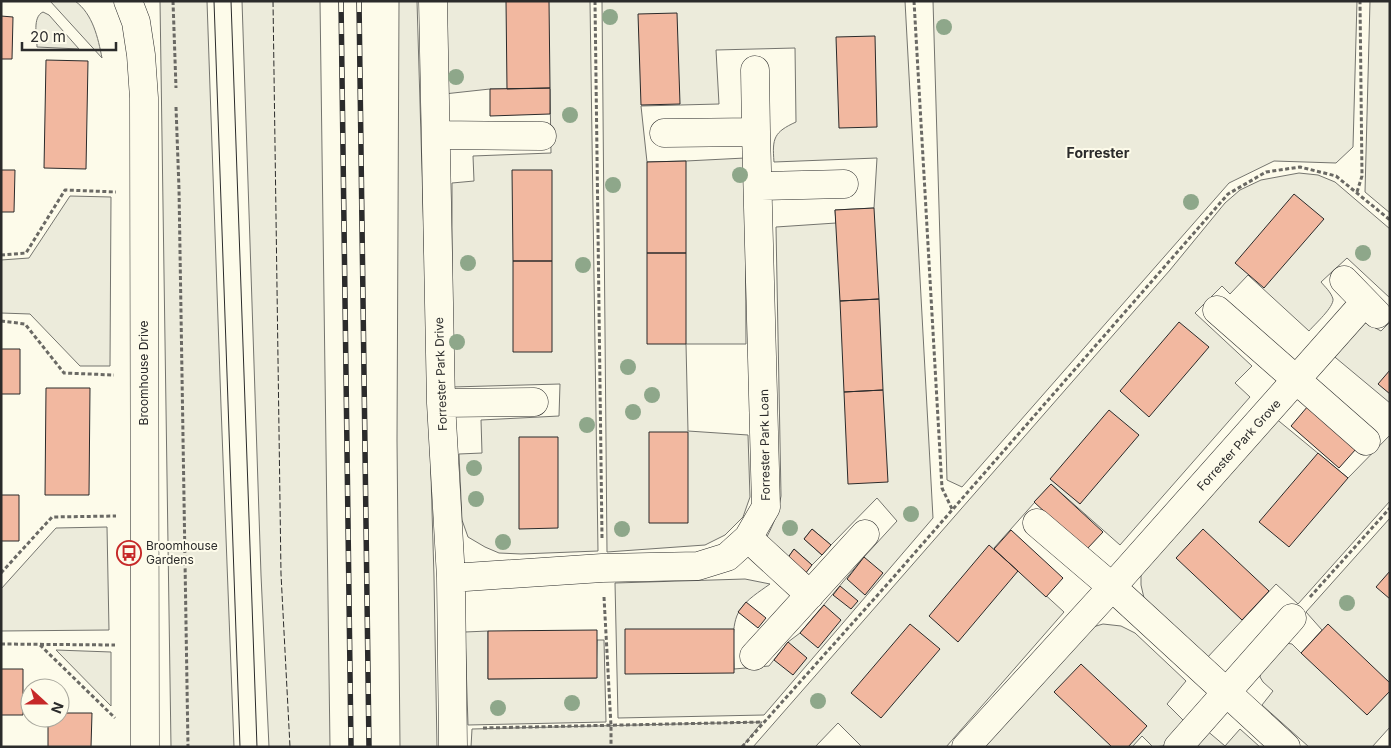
<svg xmlns="http://www.w3.org/2000/svg" width="1391" height="748" viewBox="0 0 1391 748" font-family="Inter,sans-serif">
<style>
.green{fill:#ecebdb;stroke:#74746e}
.building{fill:#f2b8a0;stroke:#2b2b2b}
.lines{fill:none;stroke-linecap:round;stroke-linejoin:round}
.minor-casing{stroke:#2b2b2b;stroke-width:29}
.path{stroke:#6a6964;stroke-width:3;stroke-dasharray:4 2.5;stroke-linecap:butt}
.minor{stroke:#fdfbea;stroke-width:28}
.tram{stroke:#2b2b2b;stroke-width:1}
.rail-casing{stroke:#2b2b2b;stroke-width:5.5}
.rail{stroke:#fdfbea;stroke-width:4;stroke-dasharray:11;stroke-linecap:butt}
.fence{stroke:#2b2b2b;stroke-width:1;stroke-dasharray:6 2.5;stroke-linecap:butt}
.tree{fill:#8ea78a}
.labels{text-anchor:middle;stroke-width:4;stroke-linejoin:round;paint-order:stroke}
.street-label{font-size:12px;fill:#2b2b2b;stroke:#fdfbea}
.poi-label{font-size:12px;fill:#2b2b2b;stroke:#fdfbea;text-anchor:start}
.neighbourhood-label{font-size:14px;font-weight:bold;fill:#2b2b2b;stroke:#fdfbea}
</style>
<rect width="100%" height="100%" fill="#fdfbea"/>
<path class="green" d="M50 1H75C93 14 98 38 102 58Z
M160 1H207L221 406 234 747H171Z
M242 1H320L330 747H269L261 575Z
M399 1H417L434 577 437 747H400L397 440Z
M444 1H590L598 551 521 554 499 553 485 547 468 537 462 520 459 454 482 453 481 420 559 416 560 384 452 387V183L474 181 473 156 551 153 550 89H490L444 94Z
M602 1H905L933 518 764 715 618 718 615 583 745 579 770 584C759 592 747 599 740 610 730 624 734 653 734 669L769 666 788 642 800 633 864 557 897 521 877 498 831 545 812 529 804 539 822 555 812 565 794 549 787 559 763 544C772 528 778 514 781 496L776 227 836 223 835 210 874 208 877 158 774 162C772 138 774 132 796 122L795 48 716 50 719 104 641 106 647 162 686 161 745 158 746 344H686L688 431 748 435 750 497 743 517 725 535 705 545 607 552Z
M933 1H1357L1353 147 1336 163 1274 161 1229 183 962 487 947 480Z
M1370 1H1390V213L1365 192Z
M43 12 49 15 79 49 37 47C37 37 32 17 43 12Z
M1299 173 1318 175 1335 182 1390 229V298L1347 258 1321 282C1325 287 1331 292 1333 299 1334 307 1315 324 1309 331L1248 275 1230 294 1222 286 1195 313 1252 366 1235 383 1250 397 1120 545 1051 484 994 548 1064 612 946 747H862L838 723 815 747H753L1170 270 1225 203 1240 190 1261 180Z
M70 196 111 197 110 366H80L30 314 1 313V260L29 258Z
M1390 322V403L1330 353 1358 323H1366L1381 331Z
M1274 417 1348 478 1390 435V501L1298 604 1276 584 1206 659 1152 610 1144 598 1141 585V571Z
M1390 518V727L1372 747H1309L1262 705 1273 691 1263 682 1260 677 1261 670 1286 643 1292 644 1301 653 1322 630 1306 612Z
M107 527 109 630 1 631V589L56 528Z
M1103 624 1121 626 1135 633 1186 681 1167 704 1184 721 1163 746 1153 747 1142 736 1132 747H981L1086 629Z
M488 631V679L596 678 597 640H604L606 722 468 725 465 632Z
M56 650 111 652V706Z
M762 722 742 747H471L472 729Z
M1205 729 1225 746 1240 729 1260 747H1189Z"/>
<path class="building" d="M506 1H549L550 88 507 89Z
M677 13 680 104 641 105 638 14Z
M1 16 13 17 12 59H1Z
M875 36 877 127 839 128 836 37Z
M46 60 88 61 86 169 44 168Z
M550 88V114L490 116V89Z
M686 161V253H647V162Z
M1 170H15L14 212H1Z
M512 170H552V261H513Z
M1294 194 1324 219 1264 288 1235 263Z
M874 208 879 299 840 301 835 210Z
M647 253H686V344H647Z
M513 261H552V352H513Z
M879 299 883 390 844 392 840 301Z
M1179 322 1209 347 1149 417 1120 391Z
M1 349H20V394H1Z
M1390 370V394L1378 384Z
M46 388H90L89 495H45Z
M883 390 888 482 848 484 844 392Z
M1308 406 1356 449 1339 468 1291 426Z
M1109 410 1139 435 1080 504 1050 479Z
M649 432H688V523H649Z
M519 437H558V528L519 529Z
M1318 453 1348 478 1289 547 1259 522Z
M1051 484 1103 532 1086 550 1034 502Z
M1 495H19V541H1Z
M812 529 831 545 822 555 804 539Z
M1203 529 1269 591 1242 620 1176 558Z
M1011 530 1063 578 1046 597 994 549Z
M989 545 1018 571 958 642 929 616Z
M794 549 812 565 805 574 787 559Z
M864 557 883 573 865 595 847 579Z
M1390 571V599L1376 587Z
M840 586 858 601 851 609 833 595Z
M746 602 766 618 758 628 738 612Z
M824 605 841 620 818 648 800 633Z
M910 624 940 649 881 718 851 693Z
M1328 624 1390 683V691L1367 715 1301 653Z
M625 629H734V673L625 674Z
M597 630V678L488 679V631Z
M788 642 807 658 793 675 774 660Z
M1081 664 1147 726 1128 747H1112L1054 692Z
M1 669H23V715H1Z
M60 713H92L91 747H48V718H60Z"/>
<g class="lines">
<defs>
<path id="minor" d="M128 1 136 22 141 55 144 98 145 747
M433 1 441 403 451 578 453 747
M664 133 756 132 755 70
M436 135 542 136
M758 186 844 184
M1344 280 1377 314
M1217 310 1366 441
M441 403 534 402
M1037 523 1112 587 1286 747
M748 538 810 595
M451 578 602 568 698 566 727 557 748 538 766 507 756 132
M754 656 865 534
M966 747 1112 587 1365 302
M1178 747 1292 618"/>
</defs>
<use href="#minor" class="minor-casing"/>
<path class="path" d="M173 1 176 88
M595 1 602 538
M914 1 942 488 952 509
M176 107 179 189 188 747
M1357 192 1362 176 1360 1
M1 255 26 253 65 190 116 192
M1 321 25 324 64 373 114 375
M1 573 52 517 116 516
M604 597 611 726V747
M1310 597 1390 508
M1 644 115 645
M40 645 115 718
M483 728 762 722
M742 747 891 580 1228 194 1266 172 1300 167 1336 176 1390 220"/>
<use href="#minor" class="minor"/>
<path class="tram" d="M214 1 240 747
M231 1 257 747"/>
<defs>
<path id="rail" d="M341 1 351 747
M359 1 369 747"/>
</defs>
<use href="#rail" class="rail-casing"/>
<use href="#rail" class="rail"/>
<path class="fence" d="M273 1 281 574 290 747"/>
</g>
<g class="tree">
<circle cx="610" cy="17" r="8"/>
<circle cx="944" cy="27" r="8"/>
<circle cx="456" cy="77" r="8"/>
<circle cx="570" cy="115" r="8"/>
<circle cx="740" cy="175" r="8"/>
<circle cx="613" cy="185" r="8"/>
<circle cx="1191" cy="202" r="8"/>
<circle cx="1363" cy="253" r="8"/>
<circle cx="468" cy="263" r="8"/>
<circle cx="583" cy="265" r="8"/>
<circle cx="457" cy="342" r="8"/>
<circle cx="628" cy="367" r="8"/>
<circle cx="652" cy="395" r="8"/>
<circle cx="633" cy="412" r="8"/>
<circle cx="587" cy="425" r="8"/>
<circle cx="474" cy="468" r="8"/>
<circle cx="476" cy="499" r="8"/>
<circle cx="911" cy="514" r="8"/>
<circle cx="790" cy="528" r="8"/>
<circle cx="622" cy="529" r="8"/>
<circle cx="503" cy="542" r="8"/>
<circle cx="1347" cy="603" r="8"/>
<circle cx="818" cy="701" r="8"/>
<circle cx="572" cy="703" r="8"/>
<circle cx="498" cy="708" r="8"/>
</g>
<defs>
<symbol id="bus-ring" viewBox="-11 -11 22 22"><circle r="9.5" fill="#fdfbea" stroke="#c62828" stroke-width="1.5"/><path d="M-5-6H5V4H4V6H2V4H-2V6H-4V4H-5ZM-3.5-4V0h7V-4ZM-3.5 1.2v1.5H-2V1.2ZM2 1.2v1.5H3.5V1.2Z" fill="#c62828"/></symbol>
</defs>
<g fill-rule="evenodd">
<use href="#bus-ring" x="115" y="539" width="28" height="28"/>
</g>
<g class="labels">
<g class="street-label">
<text transform="translate(144 373) rotate(-90)" y="4">Broomhouse Drive</text>
<text transform="translate(441 374) rotate(-92)" y="4">Forrester Park Drive</text>
<text transform="translate(765 445) rotate(-91)" y="4">Forrester Park Loan</text>
<text transform="translate(1239 445) rotate(-48)" y="4">Forrester Park Grove</text>
</g>
<g class="poi-label">
<text x="146" y="550">Broomhouse<tspan x="146" dy="14">Gardens</tspan></text>
</g>
<g class="neighbourhood-label">
<text x="1098" y="158">Forrester</text>
</g>
</g>
<rect width="1391" height="748" fill="none" stroke="#2b2b2b" stroke-width="5"/>
<g transform="translate(45 703) rotate(111)"><circle r="24" fill="#fdfbea" stroke="#a9a89e"/>
<path d="M0-4L9 19L0 12L-9 19Z" fill="#c62828"/>
<text y="-8" font-size="14" font-weight="bold" text-anchor="middle" fill="#2b2b2b">N</text>
</g>
<path d="M22 42v8h94v-8" fill="none" stroke="#2b2b2b" stroke-width="2.5"/>
<text x="30" y="42" font-size="15" fill="#2b2b2b" stroke="#fdfbea" stroke-width="4" paint-order="stroke">20 m</text>
</svg>
